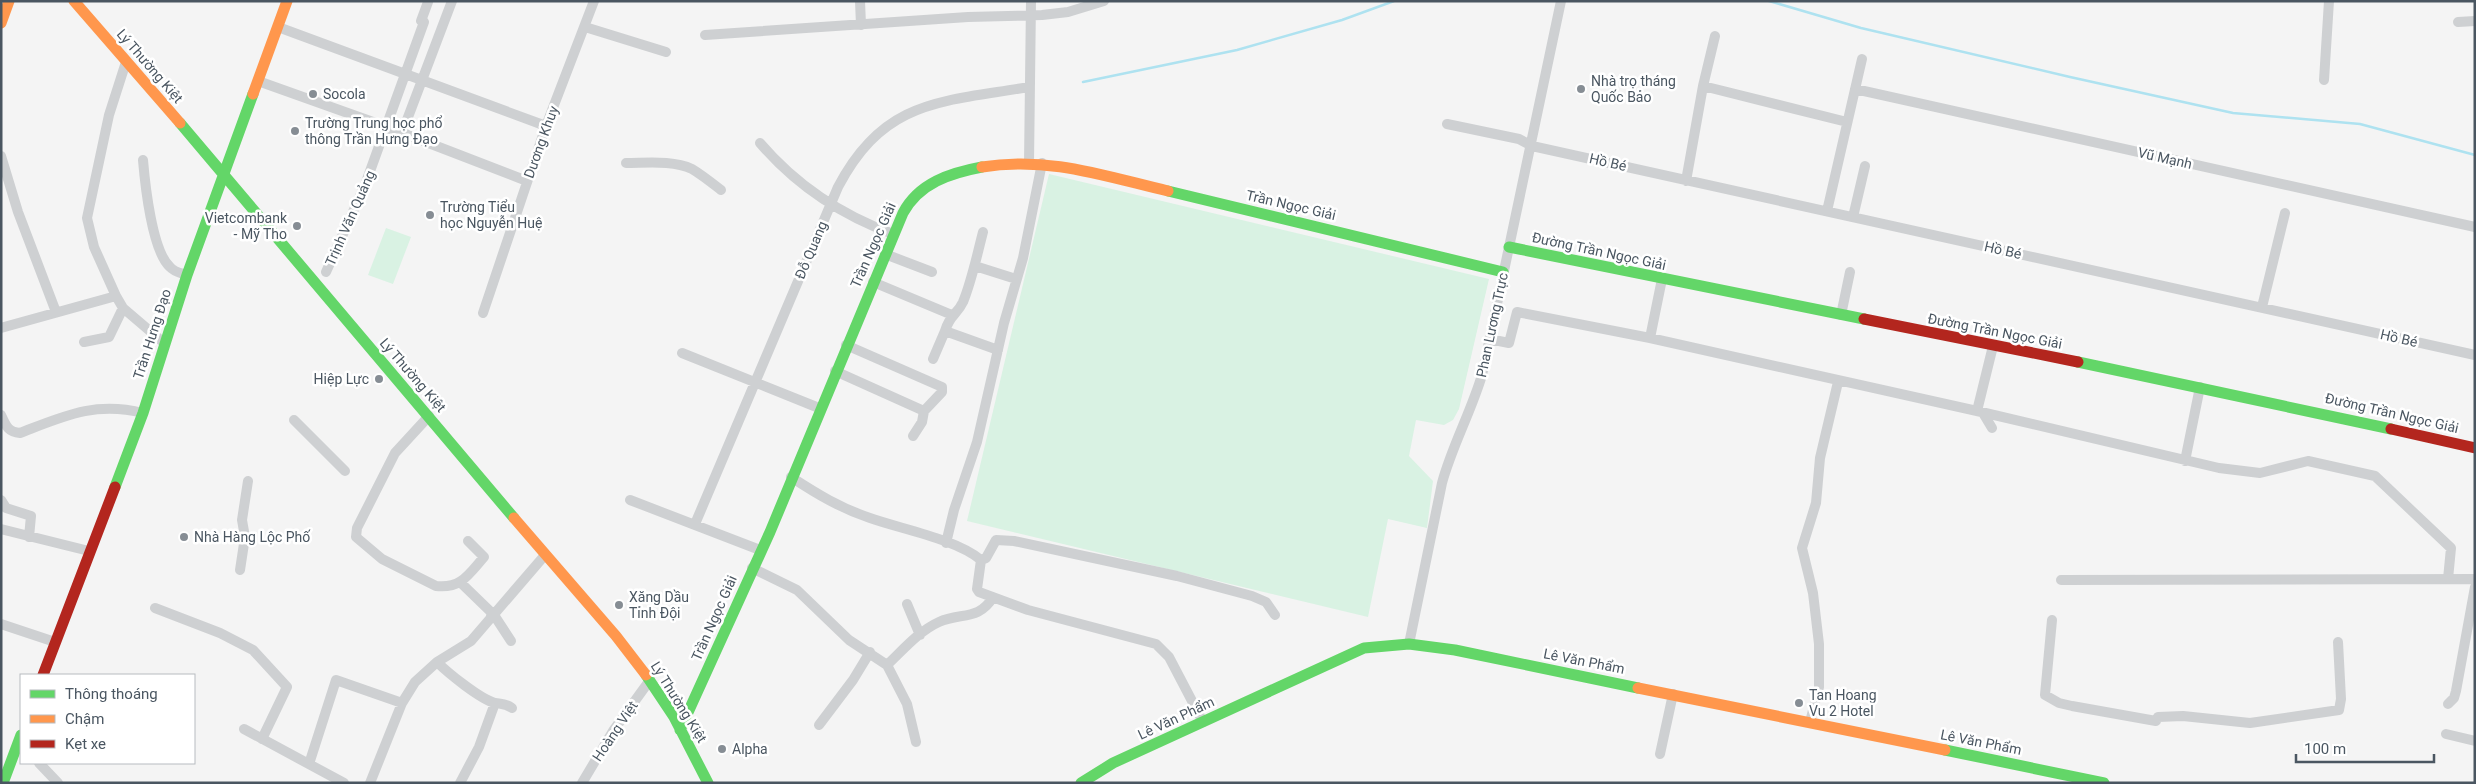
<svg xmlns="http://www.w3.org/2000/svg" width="2476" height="784" viewBox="0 0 2476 784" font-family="Roboto,sans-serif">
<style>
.grass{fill:#d9f2e3}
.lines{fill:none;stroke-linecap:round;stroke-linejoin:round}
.stream{stroke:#aee2f0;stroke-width:2.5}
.street{stroke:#ced0d2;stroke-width:10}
.fast{stroke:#63d668;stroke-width:11}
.slow{stroke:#ff974d;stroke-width:11}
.jam{stroke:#b3261e;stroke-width:11}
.poi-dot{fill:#868d94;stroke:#fff;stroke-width:2}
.labels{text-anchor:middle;stroke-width:5;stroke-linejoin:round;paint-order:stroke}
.street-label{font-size:14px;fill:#4a5661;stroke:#fff}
.poi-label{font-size:14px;fill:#4a5661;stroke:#fff;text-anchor:start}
</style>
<rect width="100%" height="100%" fill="#f4f4f4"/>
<path class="grass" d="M1049 174 1489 279 1459 409 1453 420 1444 425 1416 420 1409 456 1433 481 1427 528 1388 519 1368 617 967 521Z
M386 228 411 237 393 284 368 275Z"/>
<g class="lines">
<path class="stream" d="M1769 1 1861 28 2070 77 2233 113 2360 124 2475 155
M1083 82 1237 50 1342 20 1394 1"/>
<path class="street" d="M860 1 861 25
M421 21 428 2
M2458 22 2475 21
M278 27 546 126
M585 27 666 52
M705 35 968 17 1042 15 1068 12 1104 1
M2324 80 2329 1
M258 81 387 127 527 181
M1703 86 1847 122
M1855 89 2475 227
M1447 124 1519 139 1532 146 2475 355
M402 133 452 1
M760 143C796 185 841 215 893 234
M1 156 18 212 56 312
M143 160C145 184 152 251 170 267 174 272 181 273 187 275
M626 163C647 163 673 160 692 169 702 175 712 183 721 190
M1029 163 1031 1
M1686 181 1703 86 1715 36
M1827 211 1862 59
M1853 217 1865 166
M885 254 932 272
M975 266 1016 279
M326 272 365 185 424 22
M873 282 952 315
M116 296 94 247 87 218 109 115 126 62
M2262 307 2285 213
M483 313 546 126 594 1
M1841 315 1850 272
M1 328 116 296 123 308 164 343
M945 331C950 314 957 315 963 302 972 280 977 255 983 232
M1650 338 1662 279
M1489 339 1509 343 1517 312 1650 338 1977 411 2219 468 2260 473 2308 461 2375 476 2451 548 2448 579
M84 342 109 337 123 308
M682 353 819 408
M933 359 945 331 998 350
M835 371 924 411 942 392V387L846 345
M1977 411 1993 346
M1983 413 1992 428
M1 415C6 426 8 432 20 433 64 416 95 401 143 413
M429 416 395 453 357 528 356 537 382 559 436 586C461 589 469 574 484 557L468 541
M294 420 345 471
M913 436 922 422 924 411
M2185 461 2200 387
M791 477C817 494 840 508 870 518 901 529 956 539 981 560
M1 500 6 508 31 516 29 537
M630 500 760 550
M695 524 838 187C884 99 941 102 1029 87
M1 529 89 551
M946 543 954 510 977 442 1004 323 1023 258 1042 163
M752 568 797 590 849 640 887 665 907 704 916 742
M240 570 245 537 242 520 248 481
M2061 580 2475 579
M461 583 493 614
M907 604 920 635
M155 608 220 633 253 650 287 687 262 739
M491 616 496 618 511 641
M2052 620 2045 695 2059 703 2072 706 2156 721
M1 624 55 642
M1409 644 1442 483C1452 446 1471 412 1482 375L1561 1
M437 662C448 673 480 699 495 703 502 704 505 703 512 708
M887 665C903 650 919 631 939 622 960 612 979 621 993 597
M402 703 415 682 437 662 471 641 545 555
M2448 704 2454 698 2456 691 2475 587
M2158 717 2183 716 2250 723 2339 710 2341 699 2338 642
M1203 722 1169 657 1156 644 1028 610 979 592 977 589 981 560 986 558 996 540 1014 541 1177 576 1252 596 1266 602 1275 615
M1810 722 1819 687V644L1813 593 1802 548 1816 503 1820 458 1838 382
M819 725 853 680 870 652
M244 729 344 783
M2446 734 2475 741
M1660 754 1673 694
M39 763 58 783
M309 764 336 680 402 703 370 783
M460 783 479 747 495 703
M582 783 613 731 650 680"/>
<path class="fast" d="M180 123 514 518
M1168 191 1503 272
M1509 247 1864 319
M2078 362 2391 429
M115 487 143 413 187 275 253 94
M646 675 674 717 708 783
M680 730 770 532 903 213C919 183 950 173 982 167
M1945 750 2104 783
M3 783 21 735
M1081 783 1113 763 1364 648 1409 644 1455 650 1638 688"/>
<path class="slow" d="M74 1 180 123
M1 23 9 1
M253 94 287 1
M982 167C1048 156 1104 176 1168 191
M514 518 616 636 646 675
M1638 688 1945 750"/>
<path class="jam" d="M1864 319 2078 362
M2391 429 2475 448
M43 675 115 487"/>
</g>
<g class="poi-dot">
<circle cx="1581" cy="89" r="5"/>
<circle cx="313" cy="94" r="5"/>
<circle cx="295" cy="131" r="5"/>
<circle cx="430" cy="215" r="5"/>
<circle cx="297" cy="226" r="5"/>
<circle cx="379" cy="379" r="5"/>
<circle cx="184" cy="537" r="5"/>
<circle cx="619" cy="605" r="5"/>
<circle cx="1799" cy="703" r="5"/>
<circle cx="722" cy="749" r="5"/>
</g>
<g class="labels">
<g class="street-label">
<text transform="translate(150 66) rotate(49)" y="5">Lý Thường Kiệt</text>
<text transform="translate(541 142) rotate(-70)" y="5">Dương Khuy</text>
<text transform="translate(2165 158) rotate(13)" y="5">Vũ Mạnh</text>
<text transform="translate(1608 162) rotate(13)" y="5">Hồ Bé</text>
<text transform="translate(1291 205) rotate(13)" y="5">Trần Ngọc Giải</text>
<text transform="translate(350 218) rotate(-66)" y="5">Trịnh Văn Quảng</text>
<text transform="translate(873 245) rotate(-66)" y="5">Trần Ngọc Giải</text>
<text transform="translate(811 250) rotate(-67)" y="5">Đỗ Quang</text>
<text transform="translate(2003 250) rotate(13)" y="5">Hồ Bé</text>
<text transform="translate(1599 251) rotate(12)" y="5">Đường Trần Ngọc Giải</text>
<text transform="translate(1492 325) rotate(-78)" y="5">Phan Lương Trực</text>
<text transform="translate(1995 331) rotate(11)" y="5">Đường Trần Ngọc Giải</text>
<text transform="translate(152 334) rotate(-72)" y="5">Trần Hưng Đạo</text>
<text transform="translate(2399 338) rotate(13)" y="5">Hồ Bé</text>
<text transform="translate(413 375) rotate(49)" y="5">Lý Thường Kiệt</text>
<text transform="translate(2392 413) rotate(13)" y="5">Đường Trần Ngọc Giải</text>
<text transform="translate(714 618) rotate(-66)" y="5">Trần Ngọc Giải</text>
<text transform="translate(1584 661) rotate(11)" y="5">Lê Văn Phẩm</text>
<text transform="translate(679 702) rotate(58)" y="5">Lý Thường Kiệt</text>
<text transform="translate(1176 718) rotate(-25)" y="5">Lê Văn Phẩm</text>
<text transform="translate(615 731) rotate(-56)" y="5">Hoàng Việt</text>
<text transform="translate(1981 742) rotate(11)" y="5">Lê Văn Phẩm</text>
</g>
<g class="poi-label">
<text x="1591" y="86">Nhà trọ tháng<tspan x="1591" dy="16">Quốc Bảo</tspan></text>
<text x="323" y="99">Socola</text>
<text x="305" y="128">Trường Trung học phổ<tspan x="305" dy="16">thông Trần Hưng Đạo</tspan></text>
<text x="440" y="212">Trường Tiểu<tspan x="440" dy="16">học Nguyễn Huệ</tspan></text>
<text x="287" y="223" text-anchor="end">Vietcombank<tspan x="287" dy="16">- Mỹ Tho</tspan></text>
<text x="369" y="384" text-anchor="end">Hiệp Lực</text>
<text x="194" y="542">Nhà Hàng Lộc Phố</text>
<text x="629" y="602">Xăng Dầu<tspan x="629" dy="16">Tỉnh Đội</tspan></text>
<text x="1809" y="700">Tan Hoang<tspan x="1809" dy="16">Vu 2 Hotel</tspan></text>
<text x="732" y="754">Alpha</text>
</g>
</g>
<rect width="2476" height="784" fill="none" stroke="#4a5661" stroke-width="5"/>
<rect x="20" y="674" width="175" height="90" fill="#ffffff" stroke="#b7bbc0"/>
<rect x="30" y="690" width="25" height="8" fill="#63d668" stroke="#b7bbc0"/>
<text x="65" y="699" font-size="15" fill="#4a5661">Thông thoáng</text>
<rect x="30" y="715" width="25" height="8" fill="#ff974d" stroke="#b7bbc0"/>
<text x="65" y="724" font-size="15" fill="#4a5661">Chậm</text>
<rect x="30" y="740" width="25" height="8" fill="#b3261e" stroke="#b7bbc0"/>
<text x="65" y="749" font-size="15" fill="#4a5661">Kẹt xe</text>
<path d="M2296 754v8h138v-8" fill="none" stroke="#4a5661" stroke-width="2.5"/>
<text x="2304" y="754" font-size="15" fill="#4a5661" stroke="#ffffff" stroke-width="4" paint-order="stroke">100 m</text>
</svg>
